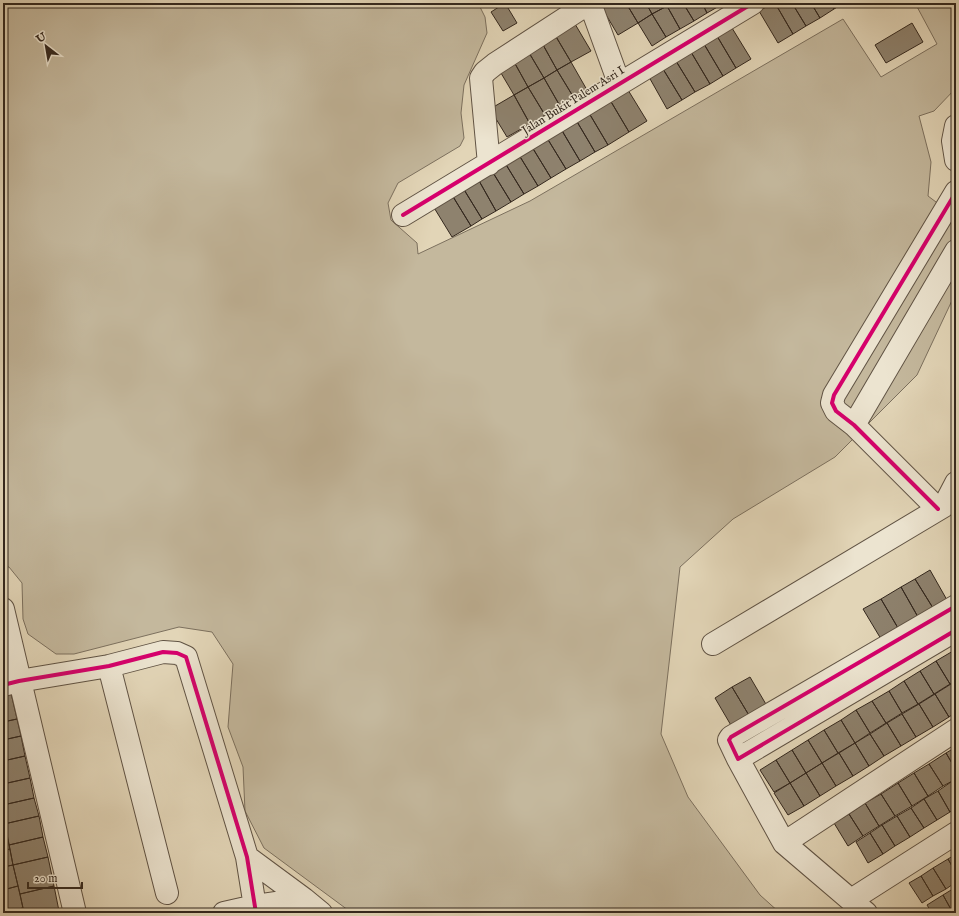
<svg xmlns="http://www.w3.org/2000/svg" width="959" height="916" viewBox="0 0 959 916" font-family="'IM FELL English',serif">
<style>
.green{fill:#c4b89d;stroke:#7c705e}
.building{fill:#8e826e;stroke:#34281e}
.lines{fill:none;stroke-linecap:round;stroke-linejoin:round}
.minor-casing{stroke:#605344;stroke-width:24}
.minor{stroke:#ece4d0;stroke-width:22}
.cycleway-casing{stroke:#ece4d0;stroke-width:6}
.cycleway{stroke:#d6006c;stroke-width:4}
.labels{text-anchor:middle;stroke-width:3;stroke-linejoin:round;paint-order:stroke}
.street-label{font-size:12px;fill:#34281e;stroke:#ece4d0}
</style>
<rect width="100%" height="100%" fill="#e2d5b7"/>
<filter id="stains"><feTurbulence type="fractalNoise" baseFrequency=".005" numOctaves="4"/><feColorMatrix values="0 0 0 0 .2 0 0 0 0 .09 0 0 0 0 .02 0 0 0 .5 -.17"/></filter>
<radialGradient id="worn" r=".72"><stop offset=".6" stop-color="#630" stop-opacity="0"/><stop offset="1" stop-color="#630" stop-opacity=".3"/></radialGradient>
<path class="green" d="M3 3H478L485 17 487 33 464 85 461 113 464 138 460 146 398 183 388 203 391 220 417 243 418 254 530 201 843 19 881 77 937 44 915 3H954L956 9V88L934 111 919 116 931 162 928 196 956 217V292L917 375 835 457 733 519 680 567 661 734 688 797 760 895 780 913H352L264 848 245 811 243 767 228 727 233 664 212 632 179 627 74 654H56L28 634 23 619 22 583 9 567 3 566Z"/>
<path class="building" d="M505 3 517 23 503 31 491 12Z
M611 3H626L638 23 618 35 602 8Z
M626 3H646L652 14 638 23Z
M646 3H665L667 6 652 14Z
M671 3H683L694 21 680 29 667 6Z
M683 3H702L707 13 694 21Z
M702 3H720L721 5 707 13Z
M773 3H775L793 34 778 43 759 11Z
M775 3H792L806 26 793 34Z
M792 3H811L820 18 806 26Z
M811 3H831L834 9 820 18Z
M831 3H844L834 9Z
M667 6 680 29 666 37 652 14Z
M652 14 666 37 652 46 638 23Z
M912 23 923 42 886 63 875 45Z
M575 24 591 51 571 62 555 35Z
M732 28 751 59 736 68 717 36Z
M555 35 571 62 557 70 542 43Z
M717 36 736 68 723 76 704 44Z
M542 43 557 70 544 78 528 51Z
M704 44 723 76 710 84 691 52Z
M528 51 544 78 528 87 513 60Z
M691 52 710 84 695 92 676 61Z
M513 60 528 87 514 95 498 68Z
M676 61 695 92 682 100 663 69Z
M571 62 587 90 574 98 557 70Z
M663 69 682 100 667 109 649 77Z
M557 70 574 98 560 106 544 78Z
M544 78 560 106 545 115 528 87Z
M528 87 545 115 530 124 514 95Z
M628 90 647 121 629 132 610 100Z
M514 95 530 124 507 137 490 109Z
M610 100 629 132 608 145 589 113Z
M589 113 608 145 595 152 576 120Z
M576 120 595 152 580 161 561 129Z
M561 129 580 161 566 169 547 138Z
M547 138 566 169 551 178 532 147Z
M532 147 551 178 538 186 519 155Z
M519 155 538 186 524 194 505 163Z
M505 163 524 194 511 202 492 171Z
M492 171 511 202 496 211 478 179Z
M478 179 496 211 482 219 463 188Z
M463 188 482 219 471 226 452 195Z
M452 195 471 226 452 237 433 206Z
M930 570 947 600 933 608 915 579Z
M915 579 933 608 918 617 901 587Z
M901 587 918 617 898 628 881 599Z
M881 599 898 628 881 639 863 609Z
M953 651 956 656V680L950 684 936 661Z
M936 661 950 684 934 694 920 671Z
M920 671 934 694 918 704 904 681Z
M750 677 767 706 750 717 732 687Z
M904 681 918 704 902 713 889 691Z
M951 684 956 693V712L949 717 935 694Z
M732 687 750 717 732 727 715 698Z
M889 691 902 713 886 723 872 701Z
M11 693 17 719 3 722V695Z
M935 694 949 717 933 727 919 704Z
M872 701 886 723 870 733 856 710Z
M919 704 933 727 916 737 902 714Z
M856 710 870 733 855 743 841 720Z
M902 714 916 737 901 746 887 723Z
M17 719 21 736 3 740V722Z
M841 720 855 743 838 753 824 730Z
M887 723 901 746 884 756 870 734Z
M824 730 838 753 822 763 808 740Z
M870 734 884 756 869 766 855 743Z
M21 736 25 756 3 761V740Z
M808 740 822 763 806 773 792 750Z
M855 743 869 766 853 776 839 753Z
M956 747V770L946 753Z
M792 750 806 773 790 783 776 760Z
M839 753 853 776 836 786 822 763Z
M946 753 956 770V779L943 786 929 764Z
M25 756 30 778 3 784V761Z
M776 760 790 783 774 792 760 770Z
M822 763 836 786 820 796 806 773Z
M929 764 943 786 928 796 914 773Z
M806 773 820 796 804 806 790 783Z
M914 773 928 796 912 806 898 783Z
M30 778 34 798 3 805V784Z
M951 782 956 790V808L950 812 938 791Z
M790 783 804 806 788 815 774 793Z
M898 783 912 806 895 816 881 794Z
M938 791 950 812 937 820 924 799Z
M881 794 895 816 879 826 865 803Z
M34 798 39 816 4 824 3 805Z
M924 799 937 820 924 828 911 808Z
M865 803 879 826 863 836 849 814Z
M911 808 924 828 910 837 897 816Z
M849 814 863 836 848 846 834 823Z
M39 816 43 837 9 845 4 824Z
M897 816 910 837 895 846 882 825Z
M3 818 7 834 3 835Z
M882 825 895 846 883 854 870 833Z
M870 833 883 854 868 863 856 842Z
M7 834 10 849 3 851V835Z
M43 837 48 857 13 865 9 845Z
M10 849 13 865 3 867V851Z
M956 854V873L948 859Z
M48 857 54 886 20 894 13 865Z
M948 859 956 873V882L946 889 933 868Z
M13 865 18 886 3 890V867Z
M933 868 946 889 933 896 921 876Z
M921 876 933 896 922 903 909 883Z
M18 886 23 908 3 912V890Z
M54 886 59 911 50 913H24L20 894Z
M956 887V913H953L943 895Z
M943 895 953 913H932L927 905Z
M23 908 24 913H3V912Z"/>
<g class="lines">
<defs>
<path id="minor" d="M590 3 619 83
M956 126 953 141 956 160
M489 164 481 78 485 72 495 64 589 3
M403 215C520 145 636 73 753 3
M854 425 956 251
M938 509 854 425 836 411 832 403 834 395 956 192
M956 606 731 737 729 740 738 759 956 630
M3 609 75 913
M713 644 944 506 956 483
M109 666 167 893
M3 685 19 681 109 666 163 652 177 653 186 657 247 857 256 913
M738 759 784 843 866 913
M784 843 956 730
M247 857 304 899 321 913
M851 900 956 833
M224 913 255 906 304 899"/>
</defs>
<use href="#minor" class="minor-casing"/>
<use href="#minor" class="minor"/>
<defs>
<path id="cycleway" d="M403 215C520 145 636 73 753 3
M938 509 854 425 836 411 832 403 834 395 956 192
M956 606 731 737 729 740 738 759 956 630
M3 685 19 681 109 666 163 652 177 653 186 657 247 857 256 913"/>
</defs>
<use href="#cycleway" class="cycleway-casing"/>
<use href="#cycleway" class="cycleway"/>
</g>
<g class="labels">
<g class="street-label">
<text transform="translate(573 100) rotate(-32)" y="4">Jalan Bukit Palem Asri I</text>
</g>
</g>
<rect width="959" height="916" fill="none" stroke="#e2d5b7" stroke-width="16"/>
<rect x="4" y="4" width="951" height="908" fill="none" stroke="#34281e" stroke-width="2"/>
<rect x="8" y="8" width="943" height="900" fill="none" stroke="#34281e"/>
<g transform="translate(46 46) rotate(329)" stroke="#ece4d0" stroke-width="3" paint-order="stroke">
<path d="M0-3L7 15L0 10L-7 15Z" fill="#34281e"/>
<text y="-6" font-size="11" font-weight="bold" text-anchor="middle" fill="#34281e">U</text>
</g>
<path d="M28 882v6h54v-6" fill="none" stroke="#34281e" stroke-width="2"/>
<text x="34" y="882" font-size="12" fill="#34281e" stroke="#ece4d0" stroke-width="3" paint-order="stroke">20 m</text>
<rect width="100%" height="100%" filter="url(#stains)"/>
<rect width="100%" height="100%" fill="url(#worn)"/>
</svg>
